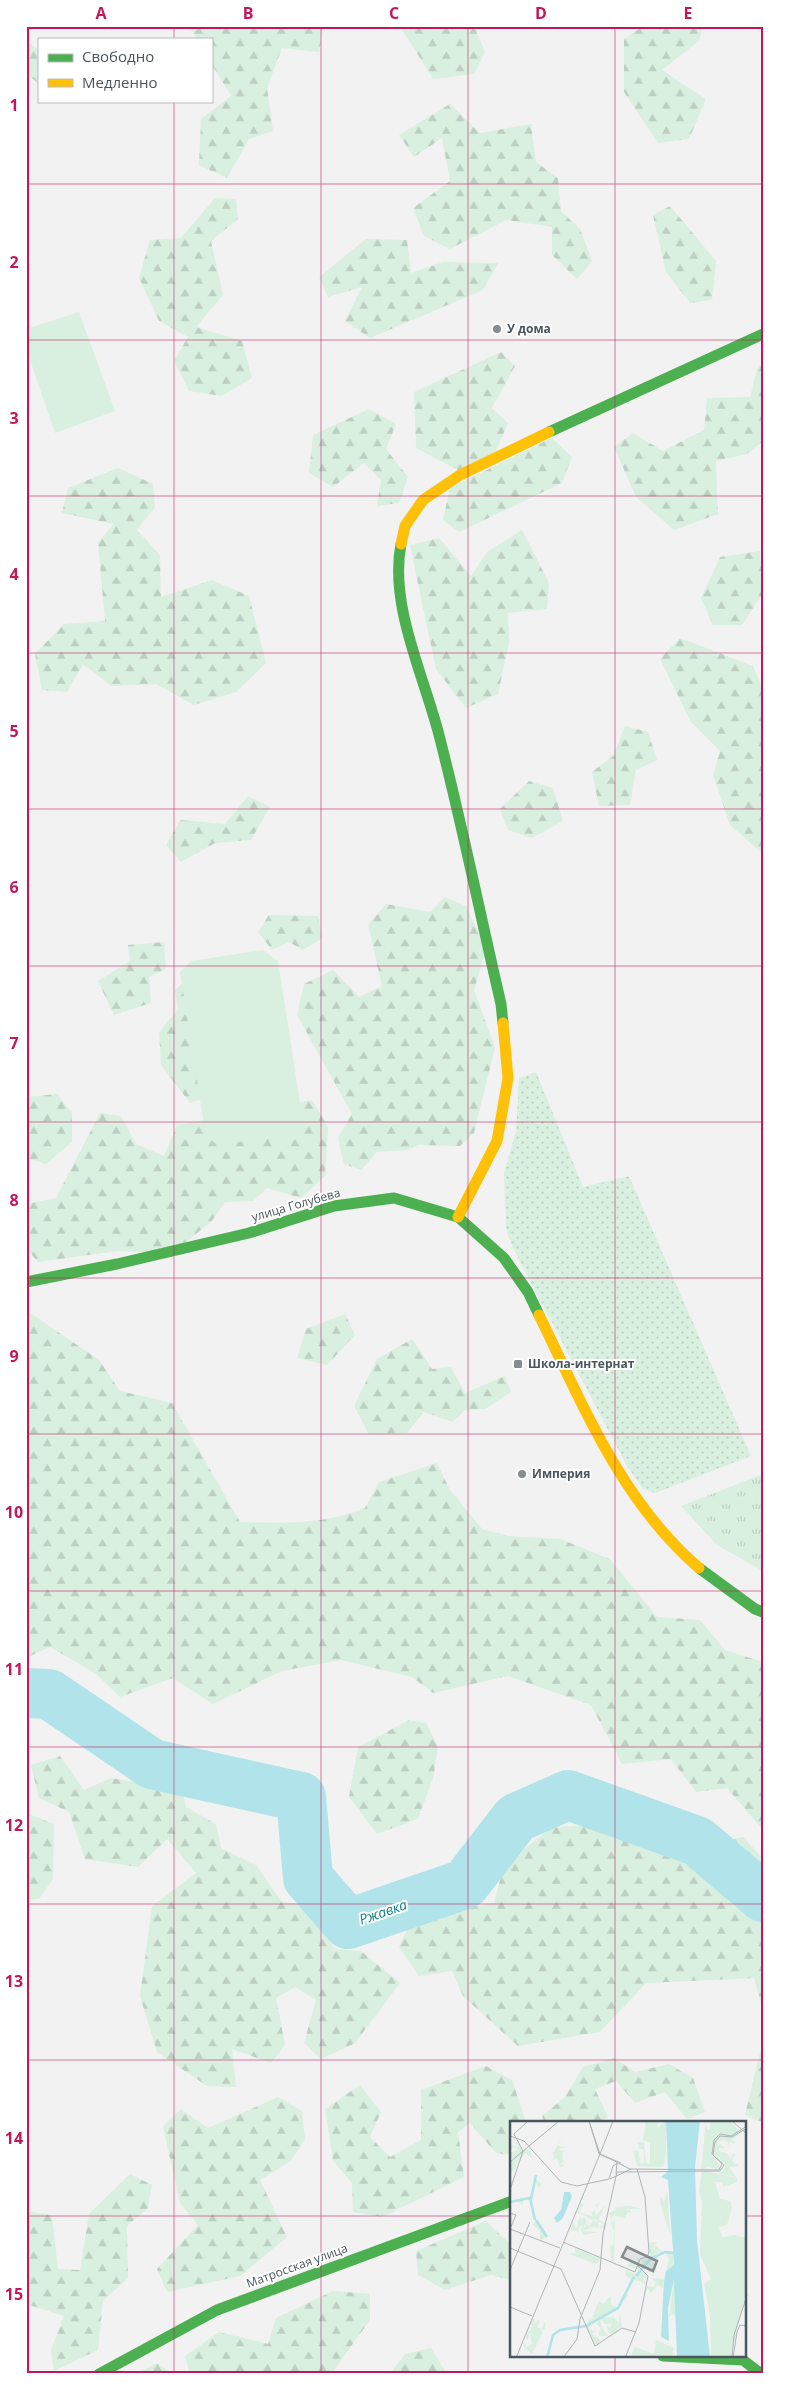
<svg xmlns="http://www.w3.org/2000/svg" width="789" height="2400" viewBox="0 0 789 2400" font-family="'Open Sans',sans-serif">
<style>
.grass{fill:url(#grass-tufts)}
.forest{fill:url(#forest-firs)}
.park{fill:url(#park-dots)}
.garden{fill:#d9efdf}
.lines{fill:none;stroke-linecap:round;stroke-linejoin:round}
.river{stroke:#b0e4ea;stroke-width:50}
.fast{stroke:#4caf50;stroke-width:11}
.slow{stroke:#ffc107;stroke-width:11}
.grid{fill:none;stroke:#c2185b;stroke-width:1;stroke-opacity:0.55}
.poi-dot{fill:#858d91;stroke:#fff;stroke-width:2}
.labels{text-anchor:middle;stroke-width:4;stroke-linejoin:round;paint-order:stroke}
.poi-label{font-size:12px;font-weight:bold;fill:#4a565d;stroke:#fff;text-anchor:start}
.street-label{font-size:12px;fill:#4a565d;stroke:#fff}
.water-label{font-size:14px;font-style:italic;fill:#16818d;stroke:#fff}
.inset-river{fill:none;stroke:#b0e4ea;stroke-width:2.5}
.inset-road{fill:none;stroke:#afb4b6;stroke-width:1}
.view{fill:#858d91;fill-opacity:0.15;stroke:#858d91;stroke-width:2.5}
.inset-edge{fill:none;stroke:#4a565d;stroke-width:2.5}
.neatline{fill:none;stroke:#c2185b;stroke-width:2}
.grid-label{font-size:16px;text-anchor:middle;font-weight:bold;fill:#c2185b}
</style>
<defs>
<pattern id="grass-tufts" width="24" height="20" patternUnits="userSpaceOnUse" patternTransform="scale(1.25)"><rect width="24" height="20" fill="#d9efdf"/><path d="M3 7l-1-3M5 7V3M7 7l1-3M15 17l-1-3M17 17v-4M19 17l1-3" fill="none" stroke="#bccfc2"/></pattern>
<pattern id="forest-firs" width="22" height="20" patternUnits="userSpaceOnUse" patternTransform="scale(1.25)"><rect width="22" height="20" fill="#d9efdf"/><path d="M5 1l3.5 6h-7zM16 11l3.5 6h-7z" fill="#bccfc2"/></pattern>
<pattern id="park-dots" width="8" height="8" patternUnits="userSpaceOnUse" patternTransform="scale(1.25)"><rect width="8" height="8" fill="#d9efdf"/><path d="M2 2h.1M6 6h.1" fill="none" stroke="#bccfc2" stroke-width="1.8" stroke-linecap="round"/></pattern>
</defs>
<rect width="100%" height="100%" fill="#f2f2f2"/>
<path class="grass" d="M763 1474V1571L717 1545 681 1506Z"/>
<path class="forest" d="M189 26H324L319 52 282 48 267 88 273 131 249 139 227 178 199 165 201 119 231 96 211 63V39H197Z
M400 26H474L485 52 474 74 433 79Z
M643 26H702L700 40 662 70 706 99 689 139 658 143 624 92V39Z
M26 41 39 50 38 83 26 74Z
M450 104 480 133 531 124 536 162 558 178 561 211 580 229 592 261 577 279 552 255V227L506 220 450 249 424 236 413 208 450 181 442 138 414 157 399 135Z
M215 198 236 199 238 219 211 241 223 295 196 327 242 341 252 378 222 396 189 391 174 361 188 337 159 321 139 278 150 240 181 238Z
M670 206 716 261 712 300 690 303 666 272 653 215Z
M366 239 407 240 411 273 443 262 498 263 483 290 370 338 345 321 362 287 328 297 319 277Z
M501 352 515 366 492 408 508 423 495 453 458 470 416 448 414 392Z
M763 364V441L747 454 716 461 718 514 674 530 636 497 614 447 633 433 663 451 704 430 707 398 750 397 758 366Z
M369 409 396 424 386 449 408 477 399 503 377 506 381 480 364 463 333 487 309 473 313 435Z
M552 438 572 457 562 483 459 532 443 520 450 488Z
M118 468 153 484 155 507 137 530 160 555 161 597 212 580 249 596 266 663 236 692 194 705 156 684 111 686 83 664 67 692 42 690 35 654 64 624 105 621 98 542 114 524 62 513 68 488Z
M522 530 549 583 547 609 508 613 509 643 498 694 466 708 436 669 410 545 439 538 471 576 487 552Z
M760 551 763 593 742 625H713L701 598 720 557Z
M680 638 753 666 763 690V854L730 825 713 775 720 751 691 722 660 659Z
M625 726 648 732 657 760 636 770 630 805 599 806 592 772 613 756Z
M529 781 553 788 563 821 532 838 508 830 500 809Z
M248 796 270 807 251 840 215 843 181 862 166 845 180 820 225 824Z
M445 897 466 906 486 949 474 990 495 1048 474 1133 460 1146 419 1145 407 1150 377 1152 361 1170 344 1164 338 1138 352 1114 297 1015 304 984 333 970 359 997 382 986 368 925 386 904 430 912Z
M269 915 318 916 323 938 303 950 289 942 272 950 258 932Z
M164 942 166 969 149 977 151 1003 114 1015 98 981 130 961 128 945Z
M196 970 223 1092 190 1103 161 1065 159 1032 178 1009 175 990Z
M57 1094 72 1113V1142L46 1164 26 1158V1097Z
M312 1100 328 1127 325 1176 301 1198 267 1188 253 1201 225 1202 211 1222 172 1253 118 1251 38 1262 26 1248V1204L56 1198 100 1113 121 1116 136 1144 164 1156 177 1125Z
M26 1310 99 1360 120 1391 172 1403 240 1522C286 1523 322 1525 365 1508L379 1482 437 1463 450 1490 482 1529 508 1536 560 1539 610 1559 657 1617 700 1620 725 1650 763 1662V1830L727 1788 696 1792 671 1759 622 1764 591 1705 508 1676 433 1693 412 1677 341 1660 282 1671 213 1704 173 1678 120 1697 95 1673 50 1647 26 1658Z
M345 1314 355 1335 327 1365 297 1358 306 1329Z
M412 1339 432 1369 451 1367 465 1393 505 1376 511 1392 485 1409 465 1410 452 1422 424 1412 407 1433 369 1434 354 1406 377 1359Z
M409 1720 426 1723 438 1747 433 1778 418 1819 377 1834 349 1797 358 1747Z
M60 1756 84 1790 111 1778 182 1790 186 1807 216 1824 221 1848 256 1865 282 1902 304 1904 335 1949 361 1951 400 1983 355 2043 321 2059 304 2043 316 2000 295 1987 276 1998 285 2045 271 2063 232 2049 236 2087 207 2086 157 2052 140 1996 152 1906 196 1873 167 1839 138 1867 85 1859 69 1812 39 1798 31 1765Z
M26 1813 54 1824 53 1879 39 1899 26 1900Z
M673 1821 714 1843 743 1837 763 1858V2011L754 1978 646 1983 600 2032 518 2046 463 1996 452 1971 419 1976 399 1947 413 1917 494 1903 504 1865 551 1828 608 1823 628 1835Z
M763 2040V2123L745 2115Z
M614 2058 635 2072 669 2064 693 2078 705 2112 687 2119 665 2092 635 2103 616 2081 595 2089 608 2117C600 2123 588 2126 579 2120L578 2122H544L542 2116 565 2097 583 2067Z
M486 2066 512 2080 526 2122H512L511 2155 496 2153 470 2123 458 2132 464 2177 382 2217 353 2212 352 2183 333 2161 325 2109 360 2085 381 2112 370 2137 390 2157 421 2140V2090Z
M278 2097 302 2111 305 2139 291 2161 260 2180 287 2237 240 2276 167 2292 157 2269 198 2225 180 2203 163 2127 181 2109 208 2128Z
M130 2174 152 2185 148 2208 127 2226 128 2278 103 2301 98 2350 54 2371 51 2350 64 2316 26 2304V2211L52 2215 58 2269 80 2270 89 2214Z
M486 2221 511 2245V2280L491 2275 445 2290 418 2275 416 2251Z
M333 2291 370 2294V2320L331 2374H190L185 2356 219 2332 268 2344 276 2318Z
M431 2348 447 2374H390L405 2354Z
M157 2363 173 2374H135Z"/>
<path class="park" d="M536 1072 583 1187 629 1176 751 1456 655 1493 643 1489 627 1466 514 1250 506 1230 504 1173 516 1132 519 1078Z"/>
<path class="garden" d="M79 312 115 411 55 433 26 348V329Z
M263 950 278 961 303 1122 292 1134 220 1145 206 1138 180 972 191 961Z"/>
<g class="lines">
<path class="river" d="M26 1693 49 1694 152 1764 301 1797 308 1878 348 1924 465 1884 516 1818 568 1795 697 1841 763 1897"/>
<path class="fast" d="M549 432 763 334
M401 544C389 605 424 676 439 735 462 824 480 914 501 1004L503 1023
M26 1282 117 1264 249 1233 334 1206 394 1198 458 1217 504 1258 528 1292 539 1315
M699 1568 755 1609 763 1612
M663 2356 743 2360 761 2374
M99 2374 217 2310 512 2201"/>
<path class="slow" d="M401 544 405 526 423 500 460 475 549 432
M458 1217 497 1141 508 1078 503 1023
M539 1315C583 1405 621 1501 699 1568"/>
</g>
<path class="grid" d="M174 26V39M321 26V2374M468 26V2374M615 26V2122M174 101V2374M26 184H763M26 340H763M26 496H763M26 653H763M26 809H763M26 966H763M26 1122H763M26 1278H763M26 1434H763M26 1591H763M26 1747H763M26 1904H763M26 2060H763M26 2216H512M745 2216H763M615 2356V2374"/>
<g class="poi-dot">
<circle cx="497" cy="329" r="5"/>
<rect x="513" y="1359" width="10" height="10" rx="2.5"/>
<circle cx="522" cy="1474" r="5"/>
</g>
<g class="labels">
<g class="poi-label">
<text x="507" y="333">У дома</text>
<text x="528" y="1368">Школа-интернат</text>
<text x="532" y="1478">Империя</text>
</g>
<g class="street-label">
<text transform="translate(296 1205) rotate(-16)" y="4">улица Голубева</text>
<text transform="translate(297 2266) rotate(-20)" y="4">Матросская улица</text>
</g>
<g class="water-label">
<text transform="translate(383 1912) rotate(-19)" y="5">Ржавка</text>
</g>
</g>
<g transform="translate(510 2121)">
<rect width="236" height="236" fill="#f2f2f2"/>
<path d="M136 0H149L146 8 156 0V28L154 45 150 46 127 45 123 30 128 29 131 43 134 42V29L129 27 127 21H134L136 42 140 43V22L133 19ZM196 0 197 9H200L201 0H221L229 10 223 16 207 17 202 31 212 49 198 46 191 49ZM236 8 222 19V20H224L225 21V23L219 21 220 27 217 19 209 20 208 26 210 23 215 27H209V30L217 32 221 39 223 32 225 33 222 40 229 45 219 46 226 56 207 52 213 50 215 44 204 33 206 21 210 16ZM120 85 132 88H119L121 90V94L119 90 114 97 105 95 104 142 101 139 100 125 104 123V110L100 101H104L105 93 101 98 99 92 105 90V86Z" fill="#d9efdf"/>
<path d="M53 15 48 25 56 26 51 27 48 29 55 30 52 32 53 40 58 42 52 41 51 44 54 43H55L51 47 46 37 44 39 40 37 44 38 43 32 38 33 44 31ZM5 18 10 25 11 30 19 28 23 38 15 32 8 43 10 34 5 48 0 52V40L4 39 6 34 2 39 0 32 8 28 3 26 1 29 0 23 8 27ZM26 52 25 57 32 63 30 67 25 61 21 81 29 106 35 107 31 108 37 115 30 120V110L22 103 26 101 20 79H13V83L7 81 12 79 0 81 20 77ZM157 70 158 79 160 113 150 82 151 76 154 81ZM83 81 85 84 90 82 84 89 86 93 88 89 85 96 96 83 88 99 97 103 95 108 80 106 79 108 72 110 89 111 74 114 70 107 72 108V104L69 107V111L61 109 63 101 65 107 68 106V100L71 95V101L73 95 77 100 73 108 79 101 78 107 83 99 88 101 86 106 88 101 89 107 94 103 87 100V98L82 99 74 94 66 92 71 82 74 84 69 89 70 92 83 95 81 93 86 86ZM142 121 148 122 145 123 143 128 149 131 142 136 151 132 150 130 145 129V124L151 130 163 132V144L155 154 159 138 156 131 141 140 148 144 141 145 143 149 146 146 143 157 154 158 153 167 147 164 141 172 137 167 136 172 139 171 136 172V165L144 166 146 161 143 159 142 151H136L141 148 137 145 134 149 136 157H133L136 163 123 158 116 169 121 158 115 154 116 149 125 153 129 149 117 145 121 140 128 141 126 136 129 137V144L133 142 131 140 140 134 139 122ZM164 158 166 173 167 197 163 193 159 196ZM115 171 114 176 119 173 115 179 118 181 113 179 108 186 90 197 100 196 102 200 101 196 102 195 109 202 110 191 112 206 107 208 109 210 100 216 102 212H99L96 203 100 207 102 203H95L90 197 91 205 98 215H89V209L92 213 90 207 95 211 87 203 88 200 86 196 79 207 81 211V207L83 211 89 206 82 213 90 219 87 226 75 205 80 198 78 194 81 199 84 197 82 194 88 193 84 192 89 180 93 184 100 175V183L108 187ZM23 197 25 199 23 204 26 200 25 207 27 209 25 206 27 199 30 200 27 206 32 208 34 202 31 201 36 202 34 209 30 208 33 211 22 233 13 225 16 222V227L22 223 20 212 17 220 16 216 14 220 18 208 19 211 21 206H24L20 203Z" fill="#d9efdf"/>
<path d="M192 49 227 57V61L213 66V61H205L210 78 220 80 222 86 217 104 209 106 212 116 225 114 236 117V170L221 236H201L200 193 194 163 201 158 190 133 192 81 189 70ZM65 127 90 137 89 141 86 143 59 133 65 132ZM101 175V184L105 188 87 197 84 192 89 180 94 183Z" fill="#d9efdf"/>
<path d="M146 219 164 227 162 236 120 237 125 226 144 233Z" fill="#d9efdf"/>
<path d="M156 0H190L185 46 187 119 200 236H167L164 158 158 187 159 220 151 216 154 161 156 150 164 144 158 59 151 56 158 50ZM54 71H60L62 75 53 97 47 102 44 97 51 89Z" fill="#b0e4ea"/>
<path class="inset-river" d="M175 46V0M175 50 184 237M21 78 26 54M0 81 20 77 25 99M26 99 37 116M126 155 140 138 155 131 167 132M37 237 43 214 50 209 76 205 108 187 124 156"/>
<path class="inset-road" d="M79 0 89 33 107 41 106 53M222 0 237 13M0 15 14 20 51 61 67 65 99 58 103 45 108 42 120 48 209 49 212 43 202 33 204 19 210 13 221 15 237 5M90 33 103 0M90 33 111 42M0 41 49 0M100 58 121 48M0 69 13 30 4 13 18 0M0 92 6 94 0 108M0 108 50 127M53 121 125 151 130 138 137 136 139 131 135 76 127 48M0 127 51 148 85 225 112 207 126 211M0 149 20 101M0 186 22 195M6 237 90 33 79 0M53 237 67 218 70 198 90 149 93 113 107 51 210 50 214 44 203 34 205 21 210 15 222 16 237 7M115 237 129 202 138 155 128 145M222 237 224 214 237 174M223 237 227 211 230 204 237 205"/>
<path class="view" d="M117 126 147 140 143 150 112 136Z"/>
<rect width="236" height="236" class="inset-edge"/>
</g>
<rect width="789" height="2400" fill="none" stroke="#ffffff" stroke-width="55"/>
<rect x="38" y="38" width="175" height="65" fill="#ffffff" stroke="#b7bbbe"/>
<rect x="48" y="54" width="25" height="8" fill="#4caf50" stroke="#b7bbbe"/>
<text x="82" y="62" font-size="15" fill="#4a565d">Свободно</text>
<rect x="48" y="79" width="25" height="8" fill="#ffc107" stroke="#b7bbbe"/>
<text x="82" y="88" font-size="15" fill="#4a565d">Медленно</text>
<rect x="28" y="28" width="734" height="2344" class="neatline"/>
<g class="grid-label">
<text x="101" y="19">A</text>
<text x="248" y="19">B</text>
<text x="394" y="19">C</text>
<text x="541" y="19">D</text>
<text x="688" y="19">E</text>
<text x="14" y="111">1</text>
<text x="14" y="268">2</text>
<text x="14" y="424">3</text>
<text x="14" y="580">4</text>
<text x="14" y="737">5</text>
<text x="14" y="893">6</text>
<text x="14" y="1049">7</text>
<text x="14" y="1206">8</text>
<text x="14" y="1362">9</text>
<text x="14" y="1518">10</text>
<text x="14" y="1675">11</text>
<text x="14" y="1831">12</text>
<text x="14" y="1987">13</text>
<text x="14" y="2144">14</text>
<text x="14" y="2300">15</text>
</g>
</svg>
